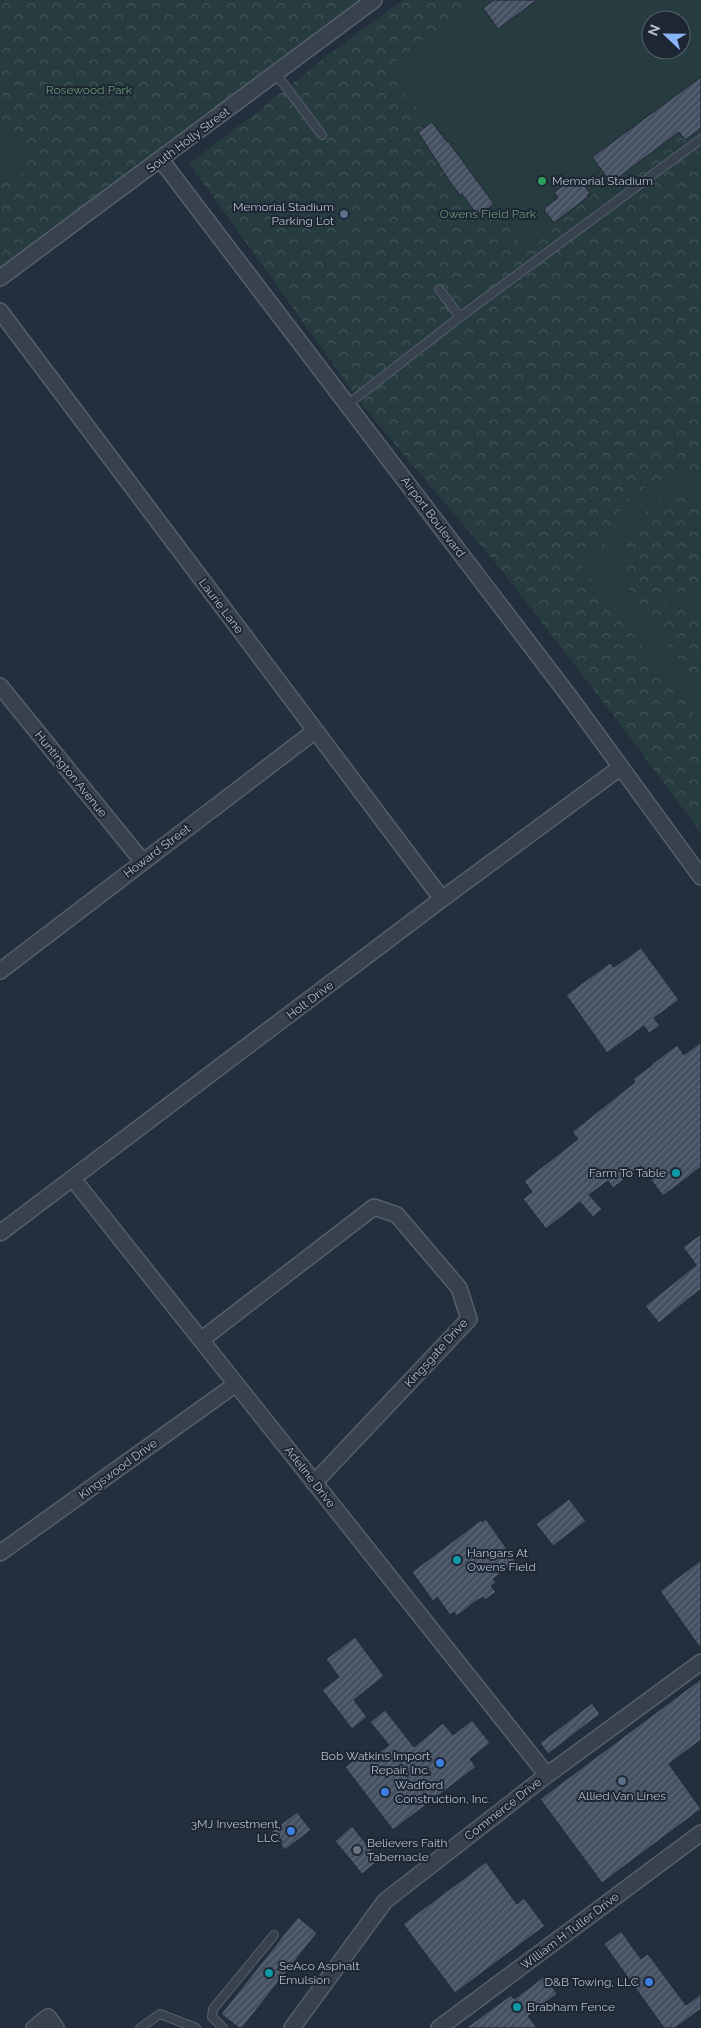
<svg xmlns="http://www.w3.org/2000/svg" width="701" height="2028" viewBox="0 0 701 2028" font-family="Raleway,sans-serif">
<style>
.park{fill:url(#park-crowns);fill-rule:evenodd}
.pitch{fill:#263c3f;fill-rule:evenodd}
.building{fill:url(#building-hatch);stroke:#1f2835}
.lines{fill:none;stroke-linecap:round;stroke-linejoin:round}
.lane-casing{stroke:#565f6c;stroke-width:10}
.street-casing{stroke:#565f6c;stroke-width:18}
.lane{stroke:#38414e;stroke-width:8}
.street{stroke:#38414e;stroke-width:15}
.leisure-dot{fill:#2e9e5b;stroke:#1d2633;stroke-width:2}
.service-dot{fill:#5c6f8a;stroke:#1d2633;stroke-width:2}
.culture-dot{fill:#0f9aa8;stroke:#1d2633;stroke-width:2}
.shop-dot{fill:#3f7fe0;stroke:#1d2633;stroke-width:2}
.worship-dot{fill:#6b7280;stroke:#1d2633;stroke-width:2}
.labels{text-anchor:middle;stroke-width:4;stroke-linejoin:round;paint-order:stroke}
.park-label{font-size:12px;fill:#6b9a76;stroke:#1d2633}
.street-label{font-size:12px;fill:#b4bcc9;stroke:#1d2633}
.poi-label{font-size:12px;fill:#b4bcc9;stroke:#1d2633;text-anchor:start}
</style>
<defs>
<pattern id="park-crowns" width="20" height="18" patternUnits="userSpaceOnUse" patternTransform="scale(1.25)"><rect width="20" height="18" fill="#263c3f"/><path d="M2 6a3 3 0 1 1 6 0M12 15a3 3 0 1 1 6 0" fill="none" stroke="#435659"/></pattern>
<pattern id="building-hatch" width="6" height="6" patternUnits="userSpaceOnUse" patternTransform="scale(1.25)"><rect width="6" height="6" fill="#455162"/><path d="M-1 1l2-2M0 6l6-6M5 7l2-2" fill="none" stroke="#5d6877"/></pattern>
</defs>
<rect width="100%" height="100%" fill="#242f3e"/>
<path class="park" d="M0 0H361L0 267Z
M403 0H701V833L618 721 495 562 366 410 189 163 251 117 328 55ZM651 20H681V50H651Z"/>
<path class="pitch" d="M479 0H701V115L523 247 386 68ZM651 20H681V50H651Z
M0 130 26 132 21 180 0 177Z
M689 472 701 473V494C644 486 609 545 631 594L701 690V723L580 564 597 551 603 559C611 508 637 480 689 472Z
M701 590V617L659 600 661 593 668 594Z"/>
<path class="building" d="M494 0H537L498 29 483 8Z
M701 77V128L685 140 679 132 611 183 592 157Z
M432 122 447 142 448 141 494 204 478 216 462 194 460 195 450 182 418 132Z
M575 177H577L590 193 587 195 589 196 554 223 544 210 545 207 558 198 554 192Z
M641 948 679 1000 654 1018 660 1026 649 1033 644 1026 607 1053 566 995 610 963 614 967Z
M701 1042V1167L663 1196 641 1166 613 1188 608 1181 589 1195 602 1209 593 1217 580 1202 546 1229 523 1199 532 1192 524 1181 578 1139 572 1132 635 1082 633 1079 652 1065V1064L677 1045 684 1055Z
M701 1234V1289L659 1323 645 1306 696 1265 683 1247Z
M569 1499 586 1521 553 1546 536 1524Z
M486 1519 516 1562 493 1579 496 1582 491 1586 496 1592 485 1600 483 1597 479 1600V1599L457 1616 454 1612 450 1615 437 1597 433 1601 412 1572 481 1520 482 1522Z
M701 1560V1649L660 1591Z
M355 1637 384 1676 354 1700 367 1717 352 1729 322 1690 339 1677 326 1659Z
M701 1679V1740L669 1764 701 1809 602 1883 540 1799Z
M592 1703 600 1714 548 1754 540 1743Z
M385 1710 414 1747 443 1723 453 1735 472 1720 490 1743 470 1759 476 1767 393 1830 345 1767 362 1754 367 1761 389 1745 370 1722Z
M297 1812 311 1830 285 1850 271 1832Z
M352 1826 379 1860 362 1874 335 1841Z
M486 1862 517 1904 524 1898 545 1926 455 1993 403 1924Z
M298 1917 317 1933 242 2028H239L221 2014Z
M621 1931 641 1959 648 1954 686 2005 701 1994V2009L675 2028H664L604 1944Z
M545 1976 557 1994 528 2016 537 2028H466L511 1995 514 1999Z"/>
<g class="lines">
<defs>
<path id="lane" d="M276 74 322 135
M439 289 460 317
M348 404 460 317 701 139
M140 2028 160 2014 196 2028
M223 2028 212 2017 213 2009 274 1935"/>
<path id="street" d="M161 160 569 696 701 877
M0 278 374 0
M0 311 442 899
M0 686 143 862
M0 971 315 731
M73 1179 547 1775
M0 1233 442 899 621 767
M201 1340 374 1207 397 1215 459 1288 469 1319 314 1483
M0 1553 236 1384
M34 2028 48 2017 56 2028
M292 2028 385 1901 547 1775 701 1662
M439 2028 701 1833"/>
</defs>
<use href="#lane" class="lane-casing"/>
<use href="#street" class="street-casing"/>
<use href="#lane" class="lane"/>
<use href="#street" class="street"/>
</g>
<circle class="leisure-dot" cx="542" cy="181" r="5"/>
<g class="service-dot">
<circle cx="344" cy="214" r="5"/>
<circle cx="622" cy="1781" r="5"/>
</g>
<g class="culture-dot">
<circle cx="676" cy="1173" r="5"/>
<circle cx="457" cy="1560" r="5"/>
<circle cx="269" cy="1973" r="5"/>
<circle cx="517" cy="2007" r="5"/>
</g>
<g class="shop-dot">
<circle cx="440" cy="1763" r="5"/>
<circle cx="385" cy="1792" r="5"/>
<circle cx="291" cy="1831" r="5"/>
<circle cx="649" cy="1982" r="5"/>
</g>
<circle class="worship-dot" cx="357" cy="1850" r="5"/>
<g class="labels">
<g class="park-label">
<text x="89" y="94">Rosewood Park</text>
<text x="488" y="218">Owens Field Park</text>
</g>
<g class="street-label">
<text transform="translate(188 140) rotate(-37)" y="4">South Holly Street</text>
<text transform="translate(433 517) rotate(53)" y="4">Airport Boulevard</text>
<text transform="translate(221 606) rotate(53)" y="4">Laurie Lane</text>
<text transform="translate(71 774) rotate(51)" y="4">Huntington Avenue</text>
<text transform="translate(157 851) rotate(-37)" y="4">Howard Street</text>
<text transform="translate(310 1000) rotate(-37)" y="4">Holt Drive</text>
<text transform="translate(436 1353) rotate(-48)" y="4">Kingsgate Drive</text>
<text transform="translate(118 1469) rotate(-36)" y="4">Kingswood Drive</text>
<text transform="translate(310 1477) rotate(52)" y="4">Adeline Drive</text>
<text transform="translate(503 1809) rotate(-38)" y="4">Commerce Drive</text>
<text transform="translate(570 1931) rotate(-37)" y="4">William H Tuller Drive</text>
</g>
<g class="poi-label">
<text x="552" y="185">Memorial Stadium</text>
<text x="334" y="211" text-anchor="end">Memorial Stadium<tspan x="334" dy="14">Parking Lot</tspan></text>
<text x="666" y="1177" text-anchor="end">Farm To Table</text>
<text x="467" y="1557">Hangars At<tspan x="467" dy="14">Owens Field</tspan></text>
<text x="430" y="1760" text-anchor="end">Bob Watkins Import<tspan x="430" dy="14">Repair, Inc.</tspan></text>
<text x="395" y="1789">Wadford<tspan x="395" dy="14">Construction, Inc.</tspan></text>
<text x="622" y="1800" text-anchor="middle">Allied Van Lines</text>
<text x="281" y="1828" text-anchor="end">3MJ Investment,<tspan x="281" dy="14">LLC.</tspan></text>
<text x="367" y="1847">Believers Faith<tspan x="367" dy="14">Tabernacle</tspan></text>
<text x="279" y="1970">SeAco Asphalt<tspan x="279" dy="14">Emulsion</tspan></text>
<text x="639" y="1986" text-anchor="end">D&amp;B Towing, LLC</text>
<text x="527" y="2011">Brabham Fence</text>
</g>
</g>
<g transform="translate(666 35) rotate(292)"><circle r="24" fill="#1d2633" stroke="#59626f"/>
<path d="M0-4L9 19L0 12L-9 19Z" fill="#8ab4f8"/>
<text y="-8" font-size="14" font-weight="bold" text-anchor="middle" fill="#b4bcc9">N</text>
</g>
</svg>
